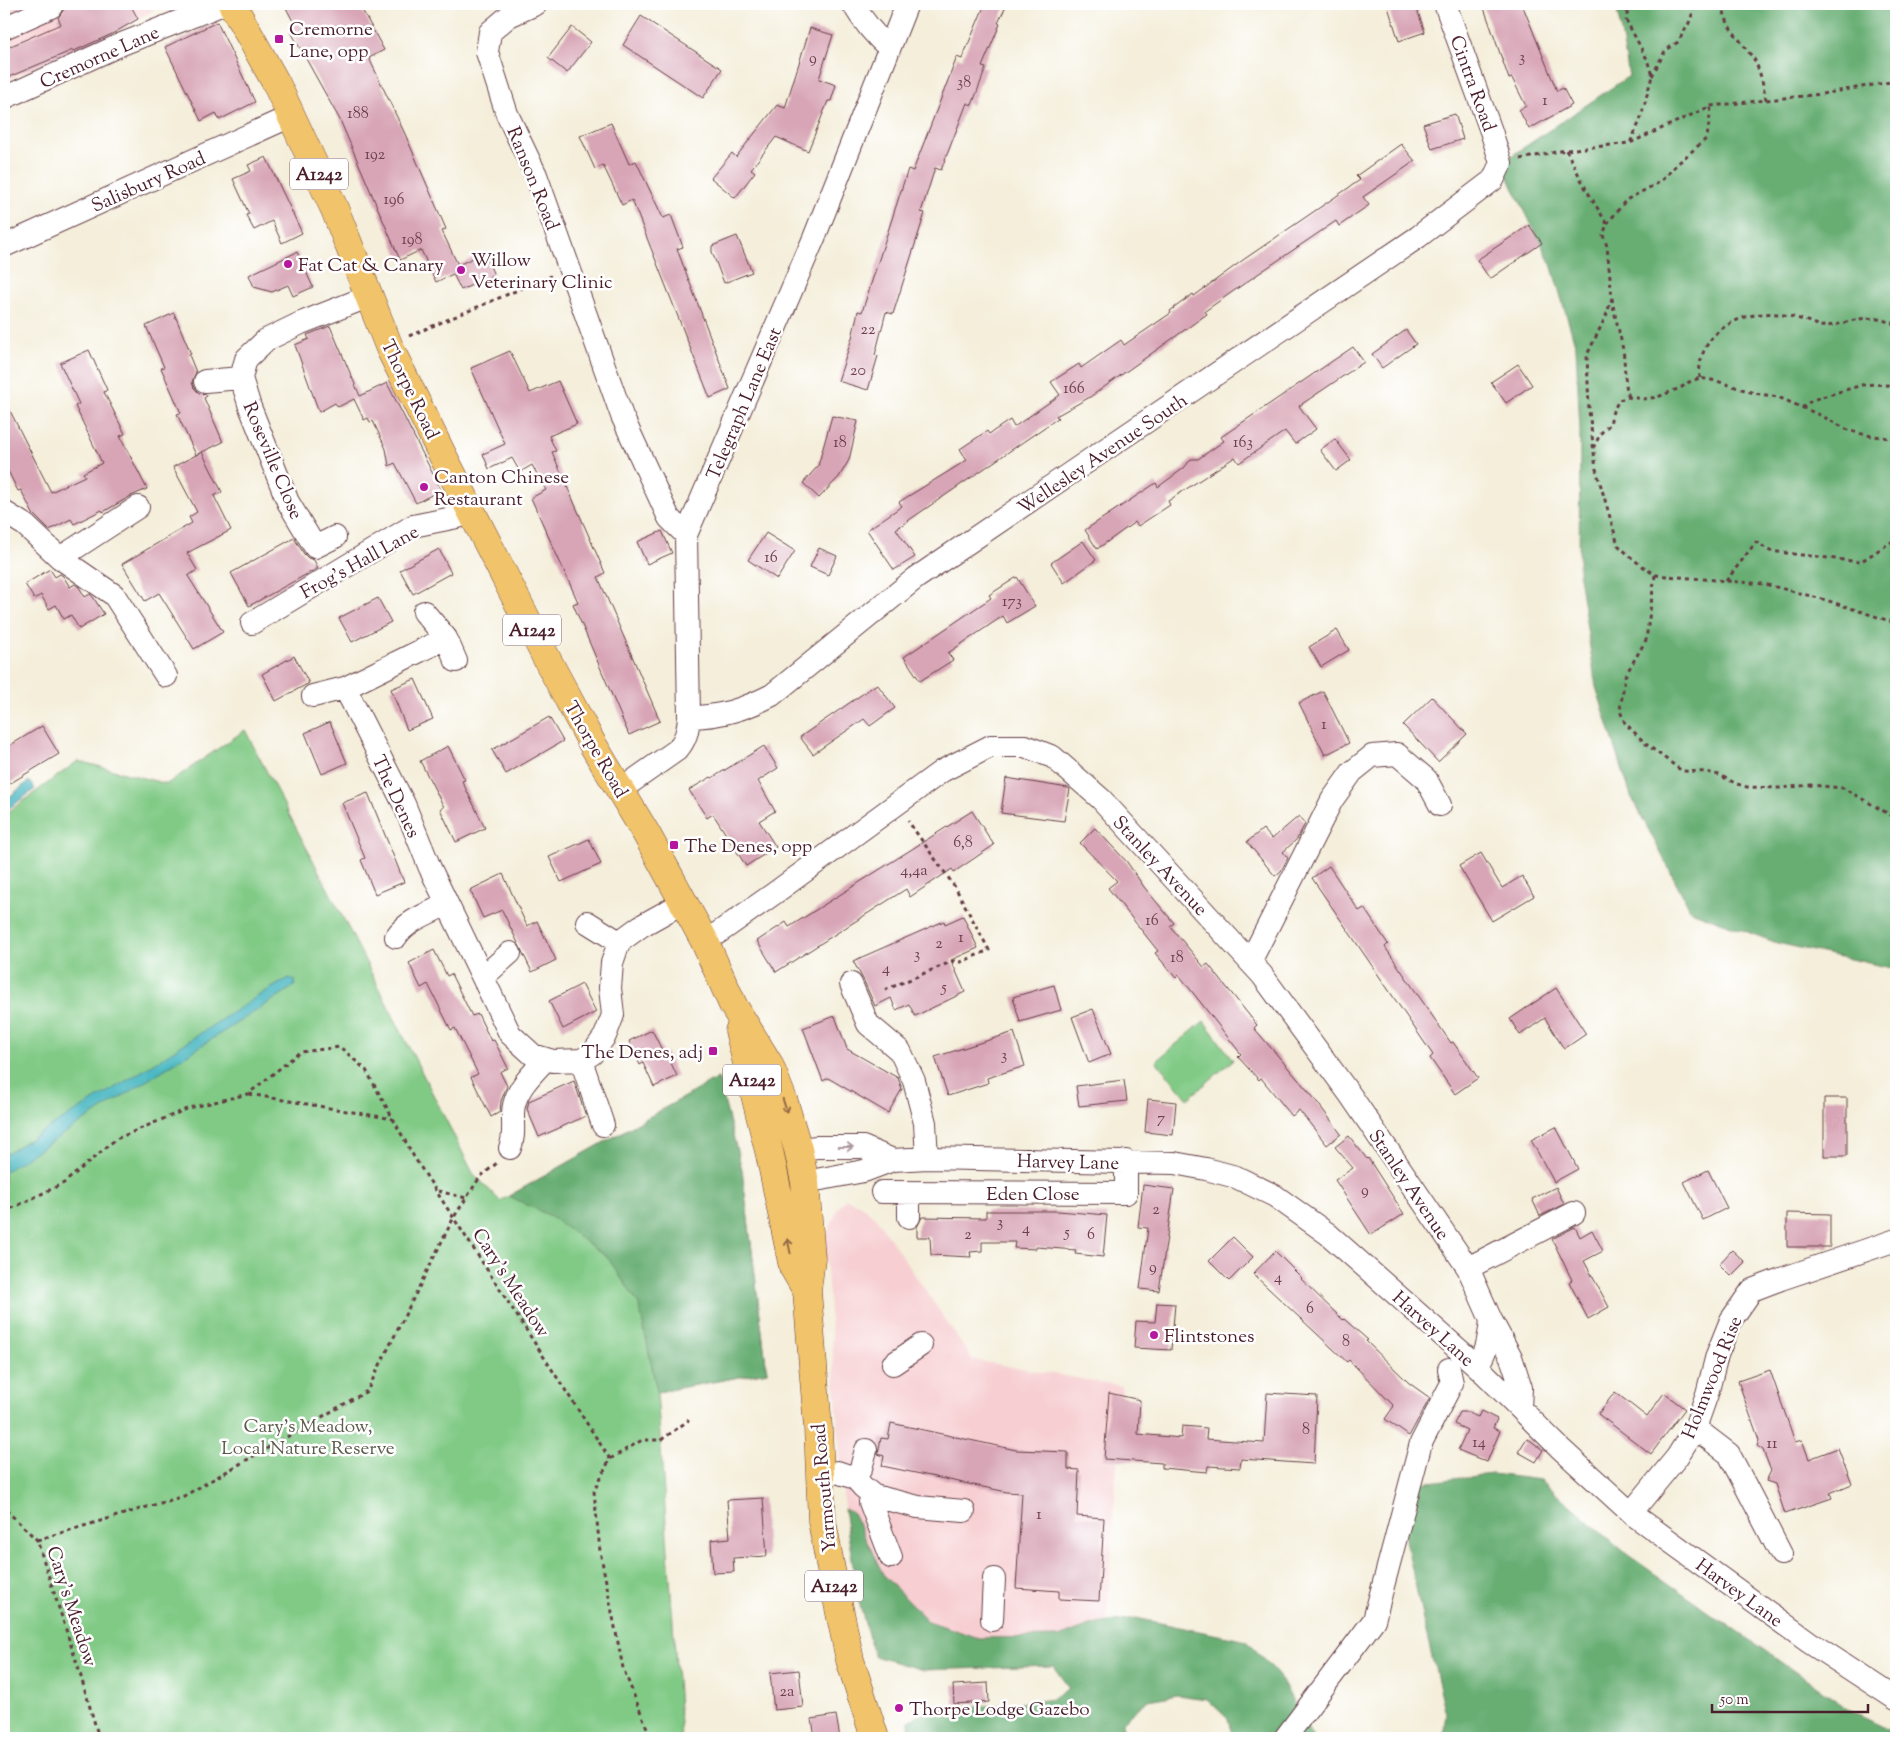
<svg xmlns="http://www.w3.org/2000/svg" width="1900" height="1742" viewBox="0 0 1900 1742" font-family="'Sorts Mill Goudy',serif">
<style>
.built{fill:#f7cfd2}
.green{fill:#81ca86;stroke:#667458}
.forest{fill:#68ae73;stroke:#59664f}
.water{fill:#48b7c1;stroke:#496b76}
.building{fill:#d8a5b6}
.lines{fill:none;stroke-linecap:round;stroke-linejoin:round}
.minor-casing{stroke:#643e45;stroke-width:24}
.major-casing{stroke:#643e45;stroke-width:29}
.path{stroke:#643e45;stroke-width:3;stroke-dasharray:4 4;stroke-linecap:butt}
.minor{stroke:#fff;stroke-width:22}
.major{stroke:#f1c36a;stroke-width:28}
.oneway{stroke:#956947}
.oneway2{stroke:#ae9aa0}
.poi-dot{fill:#b5179e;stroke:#fff;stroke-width:2}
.labels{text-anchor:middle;stroke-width:5;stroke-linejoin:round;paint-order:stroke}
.number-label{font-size:16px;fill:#6e404e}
.shield{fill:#fff;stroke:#80626b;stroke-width:1}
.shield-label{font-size:18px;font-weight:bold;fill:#4a1f2b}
.poi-label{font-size:19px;fill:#4a1f2b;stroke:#fff;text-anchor:start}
.street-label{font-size:19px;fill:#4a1f2b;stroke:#fff}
.park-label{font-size:19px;fill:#5d5b4b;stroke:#fff}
</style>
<rect width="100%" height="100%" fill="#fff"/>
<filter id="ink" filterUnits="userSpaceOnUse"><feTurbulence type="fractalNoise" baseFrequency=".02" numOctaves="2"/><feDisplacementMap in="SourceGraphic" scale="10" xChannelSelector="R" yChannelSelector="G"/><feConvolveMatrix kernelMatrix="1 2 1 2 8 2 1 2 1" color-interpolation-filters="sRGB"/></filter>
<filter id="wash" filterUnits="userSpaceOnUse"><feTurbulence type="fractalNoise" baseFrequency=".0096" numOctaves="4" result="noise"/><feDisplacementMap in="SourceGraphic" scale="20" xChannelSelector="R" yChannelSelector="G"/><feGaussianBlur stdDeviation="1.12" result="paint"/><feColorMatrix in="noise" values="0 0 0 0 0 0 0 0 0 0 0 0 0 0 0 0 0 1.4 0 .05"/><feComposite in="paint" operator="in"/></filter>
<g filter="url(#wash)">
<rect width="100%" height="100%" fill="#f4eeda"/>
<path class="built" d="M4 4H156L151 12 101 40 4 81Z
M846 1199 859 1204 876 1218 973 1360 1122 1386 1107 1622 1089 1625 1059 1637 979 1638 928 1621 884 1576 853 1513 844 1509 825 1241 837 1210Z"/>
<path class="green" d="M245 730 351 933 473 1173 500 1201 718 1078 742 1170 767 1372 657 1392 681 1738H4V815L78 761 167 784Z
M1204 1021 1233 1060 1188 1099 1156 1061Z"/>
<path class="forest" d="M1616 4H1896V969L1777 943 1691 911 1631 796 1596 687 1579 576 1580 431 1576 347 1551 264 1501 163 1629 76Z
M718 1078 742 1170 767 1372 657 1392 639 1305 608 1258 550 1216 509 1196Z
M1492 1474 1541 1480 1628 1555 1854 1713 1896 1733V1738H1443L1446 1713 1423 1620 1407 1546 1403 1518 1421 1483Z
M844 1509 853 1513 884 1576 928 1621 979 1638 1059 1637 1089 1625 1136 1618 1247 1641 1278 1674 1313 1738H1233L1228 1719 1207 1699 1177 1695 1148 1700 1122 1722 1123 1738H910L909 1721 934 1708 1002 1705 1053 1699 1069 1688 1053 1666 923 1670 874 1656 859 1602Z"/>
<path class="water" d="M29 781 35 789 4 812V801Z
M289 978 295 980V985L290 989 4 1172V1155L139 1073 261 994Z"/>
<g id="blocks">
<path class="building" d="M63 4H130L138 19 112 34 74 51 73 50 4 79V49L61 24 58 18 64 9Z
M284 4H359L384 50 369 58 405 134 446 229 442 231 458 265 484 253 494 275 461 290 453 274 436 282 421 250 400 260 340 120 290 30 292 29 291 26 295 25Z
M985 4H1007L998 23 1000 24 982 67 986 68 972 105 967 103 941 170 935 168 921 212 925 213 893 314 886 312 875 355 878 356 868 390 838 381 852 338 858 311 862 312 908 169 913 171 957 57 962 59Z
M1387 4H1415L1425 32 1399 41Z
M1495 4H1522L1557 91 1563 88 1572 105 1529 129 1519 110 1526 106 1512 78 1509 79 1484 8Z
M641 16 722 69 703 98 623 45Z
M217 22 255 102 219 120 216 113 201 121 165 47Z
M572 27 591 42 567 73 548 58Z
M810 28 833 35 819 79 836 85 831 101H828L808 151 776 137 751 169 755 172 735 198 711 178 732 153 736 157 777 105 785 108Z
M1455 114 1463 139 1432 149 1423 124Z
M611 123 629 164 636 161 663 218 671 215 683 247 677 249 730 389 710 398 632 200 622 205 603 165 595 169 580 136Z
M1401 144 1415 161 1363 197 1369 205 1339 226 1336 221 1255 276 1205 311 1207 314 1148 356 1090 397 1056 416 1058 418 896 529 915 557 894 570 867 530 902 506 899 502 967 460 960 449 987 431 989 434 1010 420 1014 427 1060 395 1051 382 1079 364 1081 368 1121 340 1124 345 1171 313 1170 311 1193 294 1194 296 1243 260 1360 180 1356 176Z
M266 157 302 233 282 243 272 221 254 230 246 215 249 214 233 179 251 171 248 165Z
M1529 225 1542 243 1490 279 1477 260Z
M737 236 752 272 724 283 712 252V246Z
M297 252 313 287 293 296 288 285 272 292 254 287 249 275Z
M174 313 191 354 189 355 196 372 192 382 194 388 199 393 206 394 207 396 204 398 223 442 196 455 177 414 181 413 161 368 164 367 146 326Z
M330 326 360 396 387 383 441 490 416 503 395 463 389 466 386 449 373 421 370 422 368 418 364 420 354 399 338 407 335 403 319 412 295 345 309 339 307 335Z
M1406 330 1416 344 1382 368 1372 354Z
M1353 347 1364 362 1299 406 1316 429 1295 444 1285 431 1239 463 1235 457 1168 501 1170 505 1138 526 1135 522 1097 549 1085 530 1156 483 1158 487 1184 468 1191 459H1198L1224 441 1221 437Z
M89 350 107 390 104 392 125 434 120 436 147 489 131 496 103 512 102 510 74 524 71 519 49 530 33 514 21 490 18 491 4 463V399L51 492 85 476 83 473 102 463 75 406 79 404 60 363Z
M510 351 530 393 558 381 577 424 549 436 556 451 552 452 605 573 598 577 660 721 629 735 573 604 578 602 531 498 546 490 532 465 520 472 512 458 489 469 483 454 505 444 471 368Z
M1518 364 1532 385 1506 403 1491 382Z
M832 416 858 421 849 460 839 477 819 498 803 483 818 466Z
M1335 439 1351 460 1336 471 1320 450Z
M202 452 222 492 214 496 231 530 187 553 197 570 188 576 223 632 194 649 159 593 145 601 122 564 192 523 189 517 197 512 173 467Z
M662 531 672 553 647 564 637 542Z
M766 533 795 551 777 579 748 560Z
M294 538 304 554 308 558 314 560 318 568 249 606 231 573Z
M1083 541 1096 560 1064 583 1051 563Z
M819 548 837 556 828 575 810 567Z
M439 549 451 573 413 594 400 570Z
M50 569 55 577 60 574 63 576 70 587 75 584 79 587 85 597 90 594 93 597 104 614 79 629 71 615 64 619 56 605 49 609 41 595 34 599 25 584Z
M1017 577 1035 606 1007 623 1003 616 948 653 953 660 920 681 904 657 991 598 989 595Z
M378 598 391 622 352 642 339 618Z
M1337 630 1349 650 1321 667 1309 647Z
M294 656 309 683 276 701 262 674Z
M415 679 433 719 407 730 391 689Z
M877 684 895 708 870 726 864 719 813 754 800 737Z
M1323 691 1349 743 1325 755 1299 703Z
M1432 697 1467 734 1438 762 1403 725Z
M549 717 563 741 506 774 492 750Z
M330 722 347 763 322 774 305 733Z
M42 726 59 754 4 787V749Z
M448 746 465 780 462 781 485 828 456 842 440 809 444 807 420 761Z
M764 746 778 768 758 781 775 811 759 821 776 847 746 866 713 814 707 818 689 790 711 777 712 778Z
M1006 778 1068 788 1070 789 1064 821 1001 813Z
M368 793 404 882 375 894 361 860 365 858 342 803Z
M972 811 994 845 954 872 952 869 910 897 906 889 776 972 757 941 786 922 789 927Z
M1299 816 1305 824 1297 839 1283 852 1288 858 1281 871 1275 876 1247 842 1263 829 1272 839Z
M1095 828 1127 862 1144 887 1174 923 1170 926 1204 967 1208 964 1257 1025 1254 1028 1314 1098 1341 1134 1327 1145 1299 1110 1292 1116 1261 1078 1259 1080 1238 1057 1241 1054 1179 975 1176 978 1155 953 1158 951 1108 888 1117 881 1080 843Z
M589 839 601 864 561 882 549 857Z
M1481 853 1502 888 1522 876 1534 896 1492 921 1459 866Z
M1329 866 1359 911 1364 908 1388 944 1385 947 1451 1043 1453 1042 1478 1078 1455 1094 1430 1058 1433 1055 1312 878Z
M503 874 527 926 537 921 556 960 532 972 502 910 483 918 470 890Z
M963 916 978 948 951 960 965 992 915 1016 909 1004 896 1010 891 998 875 1006 863 979 853 961 944 921 945 924Z
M434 950 447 976 451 974 472 1016 478 1014 491 1041 494 1040 508 1068 500 1072 507 1086 501 1101 500 1112 491 1117 471 1077 478 1074 455 1028 451 1030 428 984 421 988 409 963Z
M582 984 596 1012 563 1029 549 1001Z
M1054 985 1061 1010 1020 1022 1013 997Z
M1556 988 1586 1034 1564 1049 1545 1018 1520 1035 1510 1019Z
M1093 1009 1111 1054 1089 1063 1072 1017Z
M835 1016 847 1049 898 1078 902 1089 888 1113 828 1078 823 1081 803 1028Z
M652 1030 664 1054 666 1052 677 1076 654 1087 643 1063 640 1065 629 1041Z
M1014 1032 1025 1066 987 1078 988 1083 948 1096 935 1057Z
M1124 1080 1127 1101 1079 1106 1076 1086Z
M574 1081 586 1116 539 1137 527 1109 529 1101Z
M1824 1098H1847V1156H1824Z
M1148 1099 1176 1102 1173 1135 1145 1132Z
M1556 1127 1578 1169 1554 1182 1531 1140Z
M1349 1136 1367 1159 1368 1158 1404 1214 1371 1235 1335 1180 1353 1168 1335 1147Z
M1708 1170 1727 1208 1703 1220 1684 1182Z
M1143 1185 1174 1189 1159 1291 1140 1289 1148 1228 1138 1227Z
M1556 1187 1564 1204 1540 1216 1532 1199Z
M986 1211H1058L1107 1215 1103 1257 1075 1254 1076 1250 1036 1247V1249L1014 1248 1015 1242H982V1251L970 1252 971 1257 931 1255 930 1237H917V1227L922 1217 986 1218Z
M1787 1213 1830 1214V1247H1787Z
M1575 1227 1580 1237 1592 1230 1603 1251 1584 1261 1609 1307 1588 1319 1569 1282 1572 1280 1552 1239Z
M1233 1237 1253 1257 1229 1281 1209 1261Z
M1732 1250 1745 1262 1731 1276 1719 1264Z
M1275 1251 1302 1278 1301 1279 1343 1320 1344 1319 1368 1340 1366 1341 1409 1383 1430 1398 1409 1436 1385 1419 1394 1406 1349 1360 1347 1362 1253 1274Z
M1157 1303 1175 1304 1171 1350 1134 1348 1136 1321 1155 1322Z
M1770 1370 1795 1442 1802 1440 1809 1459 1838 1448 1852 1484 1830 1493 1832 1498 1785 1514 1775 1484 1766 1481 1771 1471 1763 1450 1757 1446 1759 1440 1738 1381Z
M1615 1392 1647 1417 1664 1393 1685 1409 1651 1454 1598 1414Z
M1109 1393 1140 1400 1138 1434 1181 1438 1182 1426 1207 1428 1206 1439 1264 1443 1267 1393 1317 1396 1314 1464 1241 1459 1240 1468 1208 1466 1207 1472 1162 1468V1463L1104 1459Z
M1481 1411 1497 1419 1493 1428 1500 1431 1487 1462 1458 1450 1467 1430 1454 1424 1460 1412H1467L1478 1417Z
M891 1423 1016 1450 1068 1452V1469L1079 1470 1077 1516 1104 1518 1099 1601 1059 1599V1591L1016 1588 1022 1493 1007 1492 882 1466 884 1456 878 1454 881 1438 888 1439Z
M1527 1438 1543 1450 1536 1462 1518 1452Z
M763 1498 767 1556 733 1558 734 1572 713 1573 711 1540 730 1538 727 1500Z
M799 1670 803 1707 774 1710 770 1673Z
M988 1683 989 1702 954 1704 953 1685Z
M836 1715 840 1738H815L812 1719Z"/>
</g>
</g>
<g filter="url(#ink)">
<use href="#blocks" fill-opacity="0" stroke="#643e45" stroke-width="1"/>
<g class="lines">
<defs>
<path id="minor" d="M536 4 509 16 490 32 487 52 507 114 536 175 622 416 669 518 686 535
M853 4C863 21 874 35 889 48
M4 28 51 7
M4 98 122 44 223 4
M4 246 291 116
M205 381 241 378
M4 512 25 525 60 558 114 595 166 676
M335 537 315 547 288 502 250 407 241 378 246 359 266 340 301 323 370 296
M60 558 138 507
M424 612 446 638
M252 623 413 526 472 514
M456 661 446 638 345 688 404 804 430 868 510 1034 533 1055 553 1061 581 1060 592 1054 605 1036 613 1015 610 988 612 963 619 942 641 926 684 902
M313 696 345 688
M689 717C720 717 745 709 772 695L916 578 1418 237 1493 180 1501 163 1491 131 1445 4
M620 790 677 750C686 740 688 730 689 717L686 535 814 238 907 4
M587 922 619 942
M396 937C407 920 430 913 447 904
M704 940 718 933 772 895 942 771 991 746H1025L1053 757 1101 799 1262 975 1351 1096 1468 1268 1491 1320 1511 1357 1521 1388 1520 1408
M1250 962 1332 800 1352 772 1372 756 1397 754 1426 779 1440 805
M483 977 510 953
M851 984 868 1024 900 1051 914 1081 925 1123 927 1158
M581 1060 603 1125
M510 1148C516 1134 511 1119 514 1105 518 1087 534 1072 546 1059
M798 1149 817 1147H863L893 1160
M805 1182 864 1171 893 1160 927 1158 1174 1163 1206 1169 1236 1177 1275 1196 1328 1234 1477 1366 1561 1449 1631 1513 1809 1642 1896 1699
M882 1192 1126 1193V1161
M909 1217V1193
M1468 1268 1574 1213
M893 1364 921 1345
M1477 1366C1487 1352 1489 1338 1491 1320
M1695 1428 1729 1454 1781 1554
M819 1477 837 1472 855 1478 863 1487 874 1496 918 1507 964 1511
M855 1478 861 1468 866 1450
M874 1496 870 1502 891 1557
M1631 1513 1677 1457 1695 1428 1707 1394 1717 1355 1731 1320 1752 1290 1781 1279 1896 1240
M992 1620 994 1579
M1285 1738 1374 1620 1421 1443 1452 1383 1449 1369"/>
<path id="major" d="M232 4 276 83 335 210 390 349 443 456 549 663 593 745 647 835 704 940 733 1005 769 1064 784 1102 798 1149 805 1182 811 1258 807 1291 818 1428 822 1521 832 1575 850 1660 875 1738
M739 1031 770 1155 793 1267 807 1291"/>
</defs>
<use href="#minor" class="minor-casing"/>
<use href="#major" class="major-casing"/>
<path class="path" d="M1629 4 1626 20 1647 59 1652 76 1640 121 1630 143
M1721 4 1729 26 1756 62 1762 80 1766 100
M1652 76 1665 51 1678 42 1689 23 1696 4
M1566 150 1586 189 1607 224 1603 235 1607 246 1612 298 1606 316 1587 355 1589 411 1596 469 1618 545 1634 560 1655 575 1764 584 1826 600 1896 623
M1520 159 1566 150 1630 143 1711 106 1822 94 1896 81
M1607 224 1626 200 1660 182 1676 165 1707 138 1711 107
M1612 298C1614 314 1619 329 1622 345 1626 362 1623 380 1629 397
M409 336 551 276
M1700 378C1695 336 1738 310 1777 314 1788 315 1800 319 1810 322 1815 324 1820 327 1825 326 1836 326 1847 321 1859 319 1865 318 1875 318 1882 320 1887 321 1891 323 1896 324
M1802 408 1812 400 1862 385 1875 384 1896 386
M1593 448 1601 433 1610 424 1613 411 1619 400 1629 397 1644 399 1658 397 1682 387 1689 382 1700 378 1717 381 1754 393 1778 397 1822 416 1848 430 1866 435 1896 439
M1655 575 1646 640 1625 676 1620 711 1625 723 1646 744 1682 771 1707 772 1719 775 1737 784 1747 787 1780 788 1811 785 1843 788 1896 818
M1726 581 1756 542 1770 551 1860 562 1896 539
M885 990 953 961 961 962 989 950 955 887 908 821
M249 1094 393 1119
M438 1191 466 1198
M4 1212 64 1183 116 1139 189 1108 248 1094 300 1052 340 1047 366 1070 414 1157 610 1459
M4 1494 7 1511 37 1540 79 1670 99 1738
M37 1540 184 1496 367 1391 454 1217 480 1177 497 1163
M649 1733 650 1738
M640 1738 649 1733 623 1668 600 1551 594 1491 610 1459 642 1440H661L689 1420"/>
<use href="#minor" class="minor"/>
<use href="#major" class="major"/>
</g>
<defs><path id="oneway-shaft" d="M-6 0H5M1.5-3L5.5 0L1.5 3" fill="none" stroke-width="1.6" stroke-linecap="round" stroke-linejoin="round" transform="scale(1.25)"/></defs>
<g class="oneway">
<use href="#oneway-shaft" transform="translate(785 1106) rotate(72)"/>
<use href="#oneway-shaft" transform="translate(789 1246) rotate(-102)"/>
</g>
<use class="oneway2" href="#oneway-shaft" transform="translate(846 1147)"/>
</g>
<g class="poi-dot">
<rect x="274" y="34" width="10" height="10" rx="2.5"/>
<circle cx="288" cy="264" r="5"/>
<circle cx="461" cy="270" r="5"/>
<circle cx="424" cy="487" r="5"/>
<rect x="669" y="840" width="10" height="10" rx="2.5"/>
<rect x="708" y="1046" width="10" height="10" rx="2.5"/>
<circle cx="1154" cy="1335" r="5"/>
<circle cx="899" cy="1708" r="5"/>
</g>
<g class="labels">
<g class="number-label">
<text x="1522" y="62">3</text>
<text x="813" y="63">9</text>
<text x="964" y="87">38</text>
<text x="1545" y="105">1</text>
<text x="358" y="118">188</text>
<text x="375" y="159">192</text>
<text x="394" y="204">196</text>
<text x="412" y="244">198</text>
<text x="868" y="334">22</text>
<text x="858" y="375">20</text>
<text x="1074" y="393">166</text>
<text x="840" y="447">18</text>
<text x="1243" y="447">163</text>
<text x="771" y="562">16</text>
<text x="1012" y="606">173</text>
<text x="1324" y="729">1</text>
<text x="963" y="847">6,8</text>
<text x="914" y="875">4,4a</text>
<text x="1152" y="925">16</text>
<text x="961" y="942">1</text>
<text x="939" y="948">2</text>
<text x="917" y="959">3</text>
<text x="1177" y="962">18</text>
<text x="886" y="973">4</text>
<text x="944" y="992">5</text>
<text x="1004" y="1060">3</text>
<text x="1161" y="1123">7</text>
<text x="1365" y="1195">9</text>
<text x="1156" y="1214">2</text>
<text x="1000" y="1227">3</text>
<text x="1026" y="1233">4</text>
<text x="1067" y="1237">5</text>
<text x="968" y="1239">2</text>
<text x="1091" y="1239">6</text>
<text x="1153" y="1272">9</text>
<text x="1278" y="1282">4</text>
<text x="1310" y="1313">6</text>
<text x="1346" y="1346">8</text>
<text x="1306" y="1434">8</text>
<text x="1479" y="1447">14</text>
<text x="1772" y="1448">11</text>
<text x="1039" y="1519">1</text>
<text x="787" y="1696">2a</text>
</g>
<g class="shield">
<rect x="290" y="158.5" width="58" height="31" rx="4"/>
<rect x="503" y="614.5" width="58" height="31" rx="4"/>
<rect x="723" y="1064.5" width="58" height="31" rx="4"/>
<rect x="805" y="1570.5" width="58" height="31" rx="4"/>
</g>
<g class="shield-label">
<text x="319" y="180">A1242</text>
<text x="532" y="636">A1242</text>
<text x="752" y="1086">A1242</text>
<text x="834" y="1592">A1242</text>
</g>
<g class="poi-label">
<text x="289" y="35">Cremorne<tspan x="289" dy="22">Lane, opp</tspan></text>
<text x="471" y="266">Willow<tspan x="471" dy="22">Veterinary Clinic</tspan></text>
<text x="298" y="271">Fat Cat &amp; Canary</text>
<text x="434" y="483">Canton Chinese<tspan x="434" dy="22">Restaurant</tspan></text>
<text x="684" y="852">The Denes, opp</text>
<text x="703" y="1058" text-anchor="end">The Denes, adj</text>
<text x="1164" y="1342">Flintstones</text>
<text x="909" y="1715">Thorpe Lodge Gazebo</text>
</g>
<g class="street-label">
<text transform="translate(99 56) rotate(-24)" y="7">Cremorne Lane</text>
<text transform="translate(1474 83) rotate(70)" y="7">Cintra Road</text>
<text transform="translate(534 178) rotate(68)" y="7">Ranson Road</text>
<text transform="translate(148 181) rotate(-24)" y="7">Salisbury Road</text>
<text transform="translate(411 389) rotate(64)" y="7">Thorpe Road</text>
<text transform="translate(743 403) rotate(-67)" y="7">Telegraph Lane East</text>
<text transform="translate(1102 453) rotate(-34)" y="7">Wellesley Avenue South</text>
<text transform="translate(274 460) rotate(67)" y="7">Roseville Close</text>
<text transform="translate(359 561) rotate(-29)" y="7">Frog's Hall Lane</text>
<text transform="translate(597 749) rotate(60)" y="7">Thorpe Road</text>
<text transform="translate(397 796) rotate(65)" y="7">The Denes</text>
<text transform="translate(1161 865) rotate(47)" y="7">Stanley Avenue</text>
<text transform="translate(1068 1161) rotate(1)" y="7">Harvey Lane</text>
<text transform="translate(1410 1184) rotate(56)" y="7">Stanley Avenue</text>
<text x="1033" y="1200">Eden Close</text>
<text transform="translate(512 1282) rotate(57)" y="7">Cary's Meadow</text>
<text transform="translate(1434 1328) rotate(42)" y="7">Harvey Lane</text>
<text transform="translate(1711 1377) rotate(-68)" y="7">Holmwood Rise</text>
<text transform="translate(823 1488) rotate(-95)" y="7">Yarmouth Road</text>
<text transform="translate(1740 1592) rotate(36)" y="7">Harvey Lane</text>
<text transform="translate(73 1606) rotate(72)" y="7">Cary's Meadow</text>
</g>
<g class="park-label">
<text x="308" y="1432">Cary's Meadow,<tspan x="308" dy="22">Local Nature Reserve</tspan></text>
</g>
</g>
<rect width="1900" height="1742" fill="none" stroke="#fff" stroke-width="20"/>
<path d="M1712 1704v8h156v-8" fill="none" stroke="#4a1f2b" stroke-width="2.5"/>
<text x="1720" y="1704" font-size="15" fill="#4a1f2b" stroke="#ffffff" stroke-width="4" paint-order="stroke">50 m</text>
</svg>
